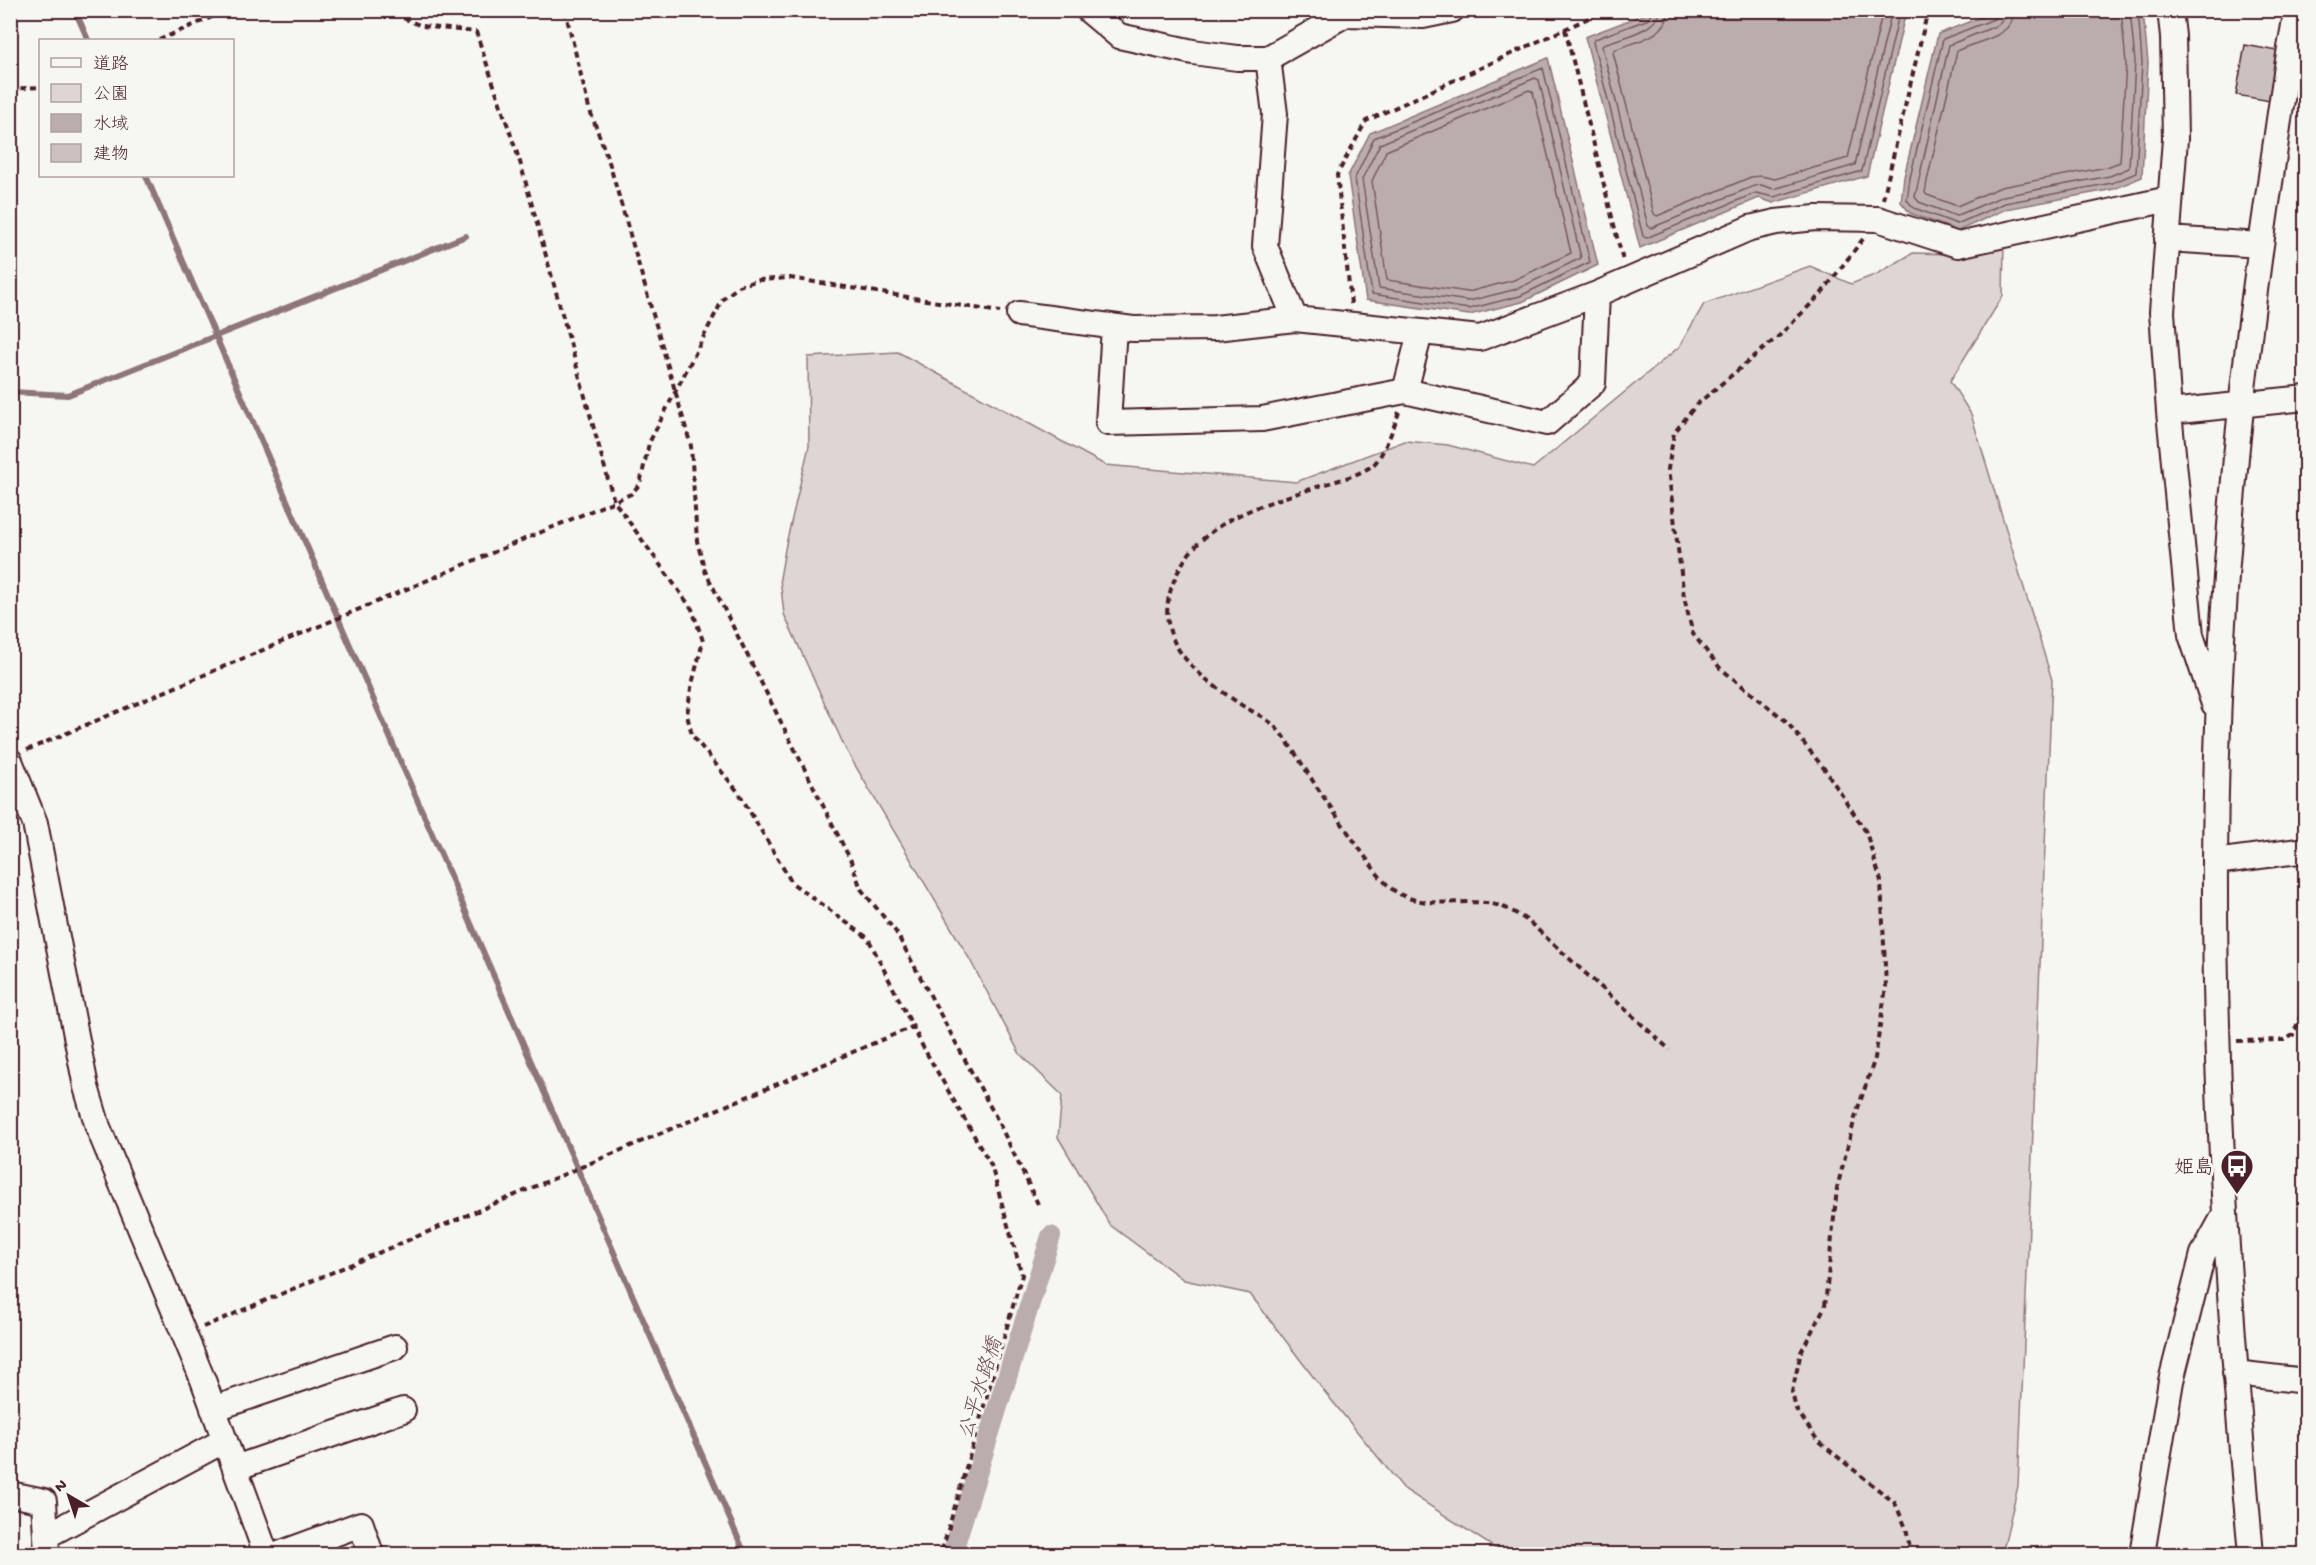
<svg xmlns="http://www.w3.org/2000/svg" width="2316" height="1565" viewBox="0 0 2316 1565" font-family="'Gochi Hand','Klee One',sans-serif">
<style>
.green{fill:#ddd6d5;stroke:#947a80;stroke-width:1.5}
.water{fill:#bbadae;stroke:#8e747a;stroke-width:1.5}
.lines{fill:none;stroke-linecap:round;stroke-linejoin:round}
.shore{stroke:#77585f;stroke-width:1.5}
.stream{stroke:#8e747a;stroke-width:6}
.canal{stroke:#bbadae;stroke-width:20}
.building{fill:#ccc1c0;stroke:#4a1f2b;stroke-width:1.5}
.minor-casing{stroke:#4a1f2b;stroke-width:28}
.path{stroke:#4a1f2b;stroke-width:4;stroke-dasharray:6 4.5;stroke-linecap:butt}
.minor{stroke:#f6f6f2;stroke-width:24}
.labels{text-anchor:middle;stroke-width:6;stroke-linejoin:round;paint-order:stroke}
.poi-label{font-size:20px;fill:#4a1f2b;stroke:#f6f6f2;text-anchor:end}
.water-label{font-size:21px;font-style:italic;fill:#6c4a52;stroke:#f6f6f2}
</style>
<rect width="100%" height="100%" fill="#f6f6f2"/>
<filter id="ink" filterUnits="userSpaceOnUse"><feTurbulence type="fractalNoise" baseFrequency=".0167" numOctaves="2"/><feDisplacementMap in="SourceGraphic" scale="12" xChannelSelector="R" yChannelSelector="G"/><feConvolveMatrix kernelMatrix="1 2 1 2 8 2 1 2 1" color-interpolation-filters="sRGB"/></filter>
<g filter="url(#ink)">
<path class="green" d="M2004 244 2003 296 1950 381 1971 414 2052 680 2018 1486 2002 1554H1504L1404 1489 1324 1391 1250 1294 1184 1280 1110 1225 1058 1137 1062 1095 1020 1054 969 958 846 750 784 614 780 578 786 544 809 446 808 357 898 352 1105 465 1296 482 1405 441 1448 445 1533 468 1679 347 1704 304 1810 266 1851 284 1877 274 1913 253 1951 254Z"/>
<path class="water" d="M1999 10 2143 11 2148 62 2142 177 2114 189 2006 209 1958 231 1910 213 1901 202 1904 177 1938 34Z
M1653 11H1906L1867 176 1773 203 1759 198 1640 248 1585 37Z
M1548 58 1598 265 1522 302 1469 315 1366 300 1348 176 1370 133Z"/>
<g class="lines">
<path class="shore" d="M1652 10 1649 19 1595 39 1593 42 1643 236 1646 238 1756 193 1774 197 1862 171 1900 10
M1660 10C1659 30 1620 38 1604 44L1602 47 1648 226 1651 228 1754 186 1761 185 1774 189 1855 165 1892 10
M1669 10C1668 37 1634 42 1614 50L1613 52 1654 214 1657 216 1751 177 1761 176 1775 179 1848 158 1883 10
M1998 10 1994 19 1943 39 1910 178 1907 200 1914 208 1957 224 2005 203 2112 183 2136 173 2142 62 2138 10
M2005 10 2004 19 1998 25 1949 45 1915 197 1919 202 1956 216 2003 196 2110 176 2129 168 2135 62 2130 10
M2014 10C2013 40 1976 40 1957 51L1927 181 1925 193 1927 195 1957 206 2001 187 2107 167 2120 162 2126 63 2121 10
M1543 68 1590 262 1520 296 1469 309 1372 294 1355 178 1374 138Z
M1535 78 1539 80 1581 258 1517 289 1469 301 1379 288 1362 179 1380 144Z
M1529 90 1533 92 1571 253 1514 280 1468 292 1387 280 1372 181 1386 151Z"/>
<path class="stream" d="M75 10 88 40
M146 176 745 1554
M10 392 68 395 466 236"/>
<path class="canal" d="M952 1554 1051 1236"/>
</g>
<path class="building" d="M2245 45 2278 51 2270 101 2236 95Z"/>
<g class="lines">
<defs>
<path id="minor" d="M1088 10 1119 36 1193 52 1237 58H1268L1346 14 1423 16 1452 10
M2170 10 2173 36 2175 139 2162 312 2169 412 2191 635 2214 704
M1268 58 1275 114 1265 246 1295 319
M2167 239 2261 245
M1019 314 1133 329 1215 328 1295 319 1480 338 1597 294 1750 228 1776 222 1816 218 1878 219 1958 245 2169 199
M1114 327 1108 423 1262 419 1405 391 1547 423 1593 383 1597 294
M1405 391 1420 333
M2169 412 2306 398
M10 761 35 823 86 1087 98 1127 203 1380 266 1554
M2215 862 2306 850
M2235 1373 2306 1381
M213 1409 395 1347
M235 1468 403 1410
M10 1494 44 1501 47 1554
M46 1536 225 1440
M279 1554 361 1524 371 1554
M2142 1554 2171 1381 2203 1254 2224 1216
M2251 1554C2230 1324 2214 1094 2215 862 2216 642 2235 421 2267 203 2277 139 2284 74 2297 10"/>
</defs>
<use href="#minor" class="minor-casing"/>
<path class="path" d="M384 10 422 26 476 32 520 162 614 501 692 609 703 641 691 688 687 715 692 735 739 793 792 883 868 938 923 1047 991 1165 1022 1275 941 1554
M565 10 589 108 609 162 691 446 697 541 705 571 851 861 861 889 896 932 998 1121 1038 1204
M1565 29 1623 261
M159 40 228 10
M10 89 40 87
M1883 199 1928 10
M1863 239 1821 294 1780 335 1696 405 1674 433 1668 469 1684 597 1693 634 1720 668 1786 721 1826 771 1866 832 1881 881 1886 987 1875 1058 1856 1114 1837 1188 1825 1306 1801 1352 1792 1392 1796 1409 1818 1441 1895 1503 1906 1528 1911 1554
M1351 304 1337 175 1366 121 1606 10
M1399 412C1395 424 1383 457 1373 465 1360 475 1339 480 1323 485 1272 502 1209 516 1181 566 1145 631 1185 667 1237 702 1249 711 1269 718 1278 730 1292 747 1304 767 1316 786 1336 815 1356 844 1376 872 1381 878 1386 884 1392 889 1424 914 1468 894 1503 907 1512 910 1520 916 1528 921L1670 1050
M27 750 631 494 640 484 649 443 723 299 739 286 759 280 790 278 1000 312
M2237 1041 2285 1040 2293 1035 2302 1012H2306
M203 1327 912 1027"/>
<use href="#minor" class="minor"/>
</g>
</g>
<defs>
<symbol id="bus-pin" viewBox="-11 -11 22 30"><path d="M0 17L-7.5 6A9.5 9.5 0 1 1 7.5 6Z" fill="#4a1f2b" stroke="#f6f6f2"/><path d="M-5-6H5V4H4V6H2V4H-2V6H-4V4H-5ZM-3.5-4V0h7V-4ZM-3.5 1.2v1.5H-2V1.2ZM2 1.2v1.5H3.5V1.2Z" fill="#fff"/></symbol>
</defs>
<g fill-rule="evenodd">
<use href="#bus-pin" x="2218" y="1147" width="38" height="52"/>
</g>
<g class="labels">
<g class="poi-label">
<text x="2214" y="1173">姫島</text>
</g>
<g class="water-label">
<text transform="translate(979 1388) rotate(-73)" y="7">公平水路橋</text>
</g>
</g>
<rect width="2316" height="1565" fill="none" stroke="#f6f6f2" stroke-width="36"/>
<rect x="18" y="18" width="2280" height="1529" fill="none" stroke="#4a1f2b" stroke-width="2" filter="url(#ink)"/>
<rect x="39" y="39" width="195" height="138" fill="#f6f6f2" stroke="#b1a0a2" stroke-width="1.5"/>
<rect x="51" y="58" width="30" height="9" fill="#f6f6f2" stroke="#b1a0a2" stroke-width="1.5"/>
<text x="93" y="69" font-size="18" fill="#4a1f2b">道路</text>
<rect x="51" y="84" width="30" height="18" fill="#ddd6d5" stroke="#b1a0a2" stroke-width="1.5"/>
<text x="93" y="99" font-size="18" fill="#4a1f2b">公園</text>
<rect x="51" y="114" width="30" height="18" fill="#bbadae" stroke="#b1a0a2" stroke-width="1.5"/>
<text x="93" y="129" font-size="18" fill="#4a1f2b">水域</text>
<rect x="51" y="144" width="30" height="18" fill="#ccc1c0" stroke="#b1a0a2" stroke-width="1.5"/>
<text x="93" y="159" font-size="18" fill="#4a1f2b">建物</text>
<g transform="translate(69 1496) rotate(321)" stroke="#f6f6f2" stroke-width="4.5" paint-order="stroke">
<path d="M0-4.5L10 22L0 15L-10 22Z" fill="#4a1f2b"/>
<text y="-9" font-size="16" font-weight="bold" text-anchor="middle" fill="#4a1f2b">N</text>
</g>
</svg>
